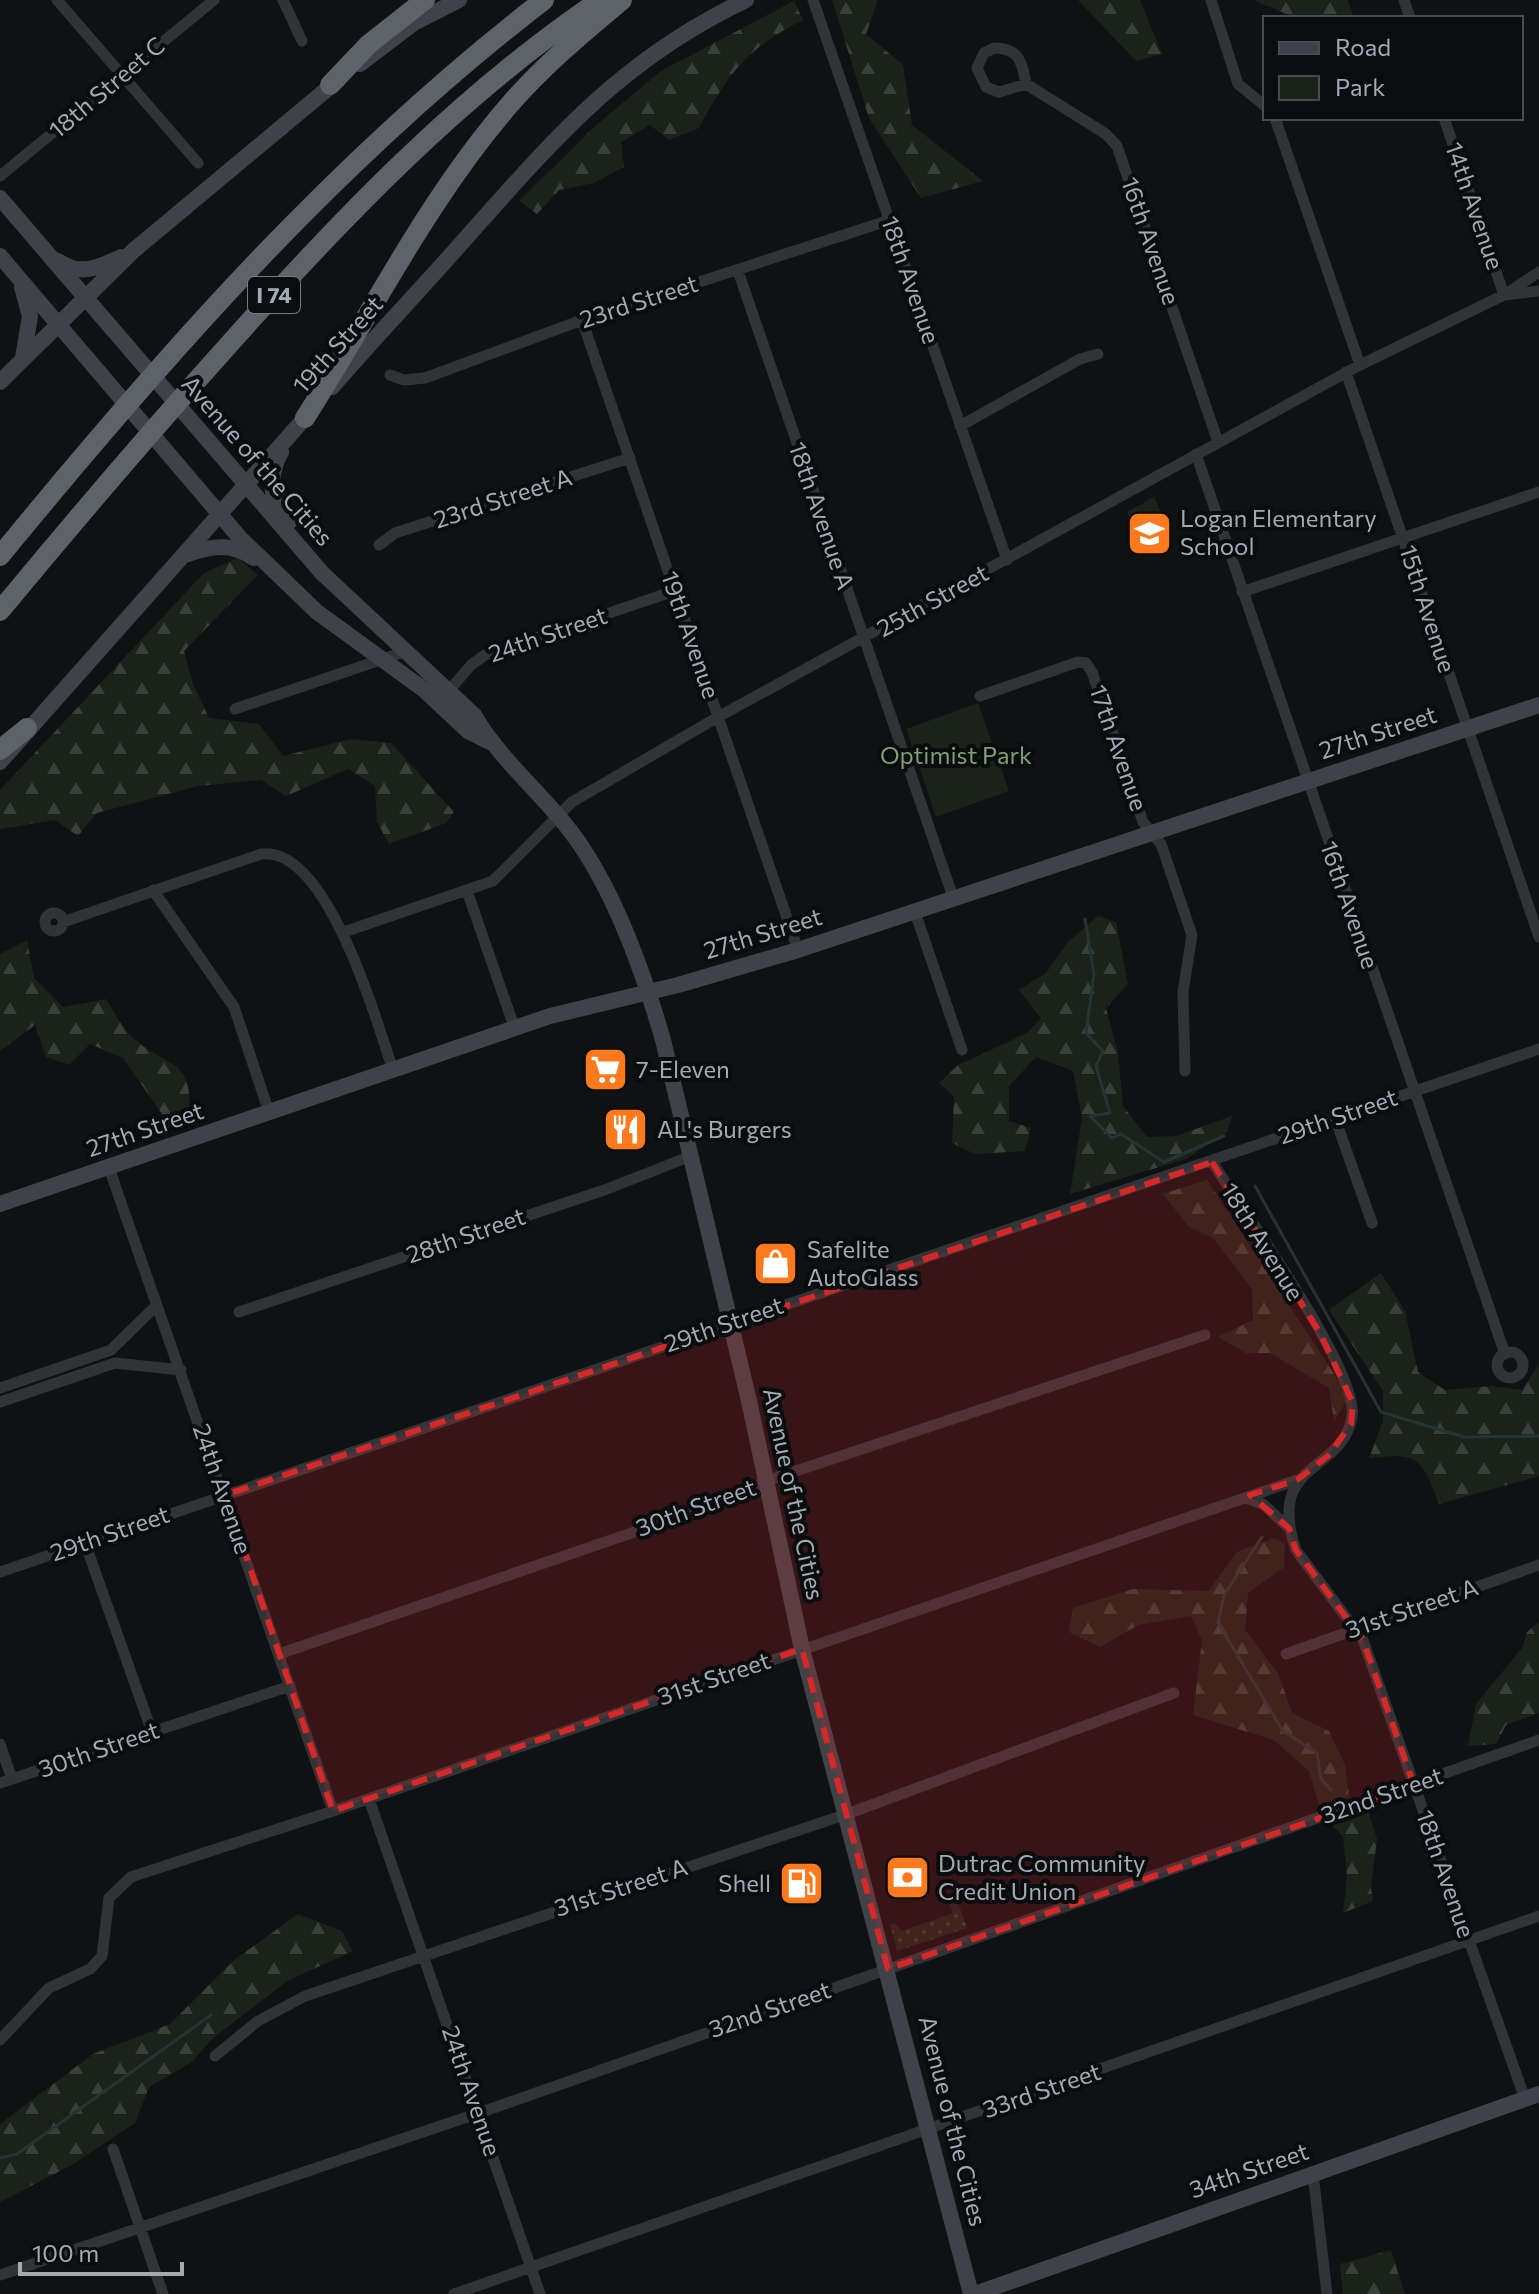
<svg xmlns="http://www.w3.org/2000/svg" width="1539" height="2294" viewBox="0 0 1539 2294" font-family="Commissioner,sans-serif">
<style>
.grass{fill:url(#grass-dots)}
.forest{fill:url(#forest-firs)}
.park{fill:#1b221a}
.lines{fill:none;stroke-linecap:round;stroke-linejoin:round}
.stream{stroke:#263336;stroke-width:3}
.street{stroke:#313437;stroke-width:11}
.secondary{stroke:#3f4347;stroke-width:16}
.highway{stroke:#5d6368;stroke-width:20}
.marked{fill:#d62828;fill-opacity:0.2;stroke:#d62828;stroke-width:6;stroke-dasharray:16 10;stroke-linejoin:round}
.labels{text-anchor:middle;stroke-width:8;stroke-linejoin:round;paint-order:stroke}
.shield{fill:#0b0c0d;stroke:#747b82;stroke-width:2}
.shield-label{font-size:22px;font-weight:bold;fill:#a1abb4}
.street-label{font-size:24px;fill:#a1abb4;stroke:#0b0c0d}
.poi-label{font-size:24px;fill:#a1abb4;stroke:#0b0c0d;text-anchor:start}
.park-label{font-size:24px;fill:#7ea076;stroke:#0b0c0d}
</style>
<defs>
<pattern id="grass-dots" width="8" height="8" patternUnits="userSpaceOnUse" patternTransform="scale(2)"><rect width="8" height="8" fill="#1b221a"/><path d="M2 2h.1M6 6h.1" fill="none" stroke="#393f39" stroke-width="1.8" stroke-linecap="round"/></pattern>
<pattern id="forest-firs" width="22" height="20" patternUnits="userSpaceOnUse" patternTransform="scale(2)"><rect width="22" height="20" fill="#1b221a"/><path d="M5 1l3.5 6h-7zM16 11l3.5 6h-7z" fill="#393f39"/></pattern>
</defs>
<rect width="100%" height="100%" fill="#101112"/>
<path class="grass" d="M957 1900 967 1928 897 1951 890 1925 896 1924 902 1931 953 1913 949 1904Z"/>
<path class="forest" d="M832 0H878L866 34 903 65 912 125 983 181 921 198 869 118Z
M1078 0H1140L1162 54 1136 61Z
M1254 0H1348L1354 18H1295Z
M794 1 803 20C748 47 727 75 699 128L669 140 650 125 621 142 624 167 594 183 559 190 537 214 519 201 593 128 661 71Z
M238 558 258 575 184 651 193 684 209 718 259 724 283 756 351 739 391 743 454 812 446 823 389 844 377 822 375 786 348 769 286 796 261 780 198 786 97 813 78 836 55 820 0 829V790L204 573Z
M1098 916 1116 922 1128 984 1106 1008 1118 1053 1123 1106 1147 1137 1176 1136 1232 1116 1227 1132 1186 1159 1070 1194 1082 1118 1073 1071 1036 1057 1009 1086V1121L1031 1128 1025 1151 975 1154 952 1143 954 1097 939 1083 958 1065 1027 1033 1041 1018 1019 990 1046 973 1068 942Z
M27 940 34 978 63 1007 106 999C114 1011 121 1026 131 1036 167 1070 195 1055 189 1120L169 1124 123 1058 90 1044 69 1065 46 1057 35 1025 0 1051V954Z
M1207 1180 1342 1386 1346 1402 1334 1421 1329 1388 1270 1353H1246L1218 1337 1253 1320 1252 1289 1213 1238 1189 1227 1163 1194Z
M1381 1273 1405 1311 1418 1372 1445 1390 1492 1386 1522 1390 1539 1364V1476L1439 1504C1421 1457 1420 1453 1369 1458L1383 1421V1391L1329 1310Z
M1274 1538 1285 1544 1284 1567 1248 1593 1245 1630 1278 1673 1292 1713 1329 1731 1345 1765 1349 1796 1320 1808 1309 1771 1274 1740 1193 1715 1202 1640 1191 1616 1138 1625 1100 1647 1069 1632 1073 1608 1133 1589 1209 1591 1237 1552Z
M1539 1622V1713L1506 1725 1496 1744 1468 1746 1476 1704 1522 1648 1527 1632Z
M1367 1807 1377 1839 1371 1887 1373 1901 1343 1913 1347 1877 1343 1836 1328 1822Z
M298 1914 342 1931 353 1951 287 1981 212 2039 192 2062 149 2087 135 2123 72 2165 0 2202V2124L93 2054 170 2024 234 1960Z
M1391 2250 1405 2294H1343L1340 2264Z"/>
<path class="park" d="M1154 497 1172 536 1139 547 1127 512Z
M978 703 1009 791 936 817 906 729Z"/>
<g class="lines">
<path class="stream" d="M1085 919 1094 974 1086 1033 1103 1051 1096 1066 1110 1113 1090 1116 1112 1138 1121 1134 1164 1162 1224 1136
M1255 1186 1381 1412 1464 1437 1539 1436
M1262 1537 1224 1595 1218 1623 1283 1731 1317 1753 1321 1779 1331 1790
M0 2158 17 2154 211 2015"/>
<path class="street" d="M57 0 198 163
M283 0 302 41
M813 0 1007 560
M1211 0 1238 84 1265 106
M1404 0 1410 18
M994 48C1020 48 1022 63 1026 84L999 92 986 87 977 68 984 53Z
M1026 84 1106 134 1117 146 1218 442
M1275 118 1360 365
M1444 118 1504 295 1539 272
M0 176 214 0
M738 271 953 897
M582 320 798 950
M1346 372 1539 937
M390 375 404 380 425 378 582 320 890 220
M960 426 1080 359 1098 354
M1196 454 1505 1354
M379 545 395 533 630 458
M1242 592 1539 492
M446 694 471 665 485 655 674 591
M980 696 1078 662 1086 663 1092 672 1143 822 1161 844 1192 935 1183 992 1185 1071
M235 709 404 652
M153 890 234 1007 269 1112
M467 891 515 1029
M915 912 962 1050
M45 922a9 9 0 1 1 18 0a9 9 0 1 1-18 0Z
M63 922 261 854C327 845 376 1020 393 1070
M344 932 493 881 572 802 718 717 1360 365 1504 295 1539 291
M1335 1118 1372 1223
M1212 1162C1241 1207 1359 1371 1352 1416 1344 1474 1265 1459 1296 1550L1363 1640 1525 2099
M109 1168 333 1811
M239 1312 607 1189 691 1156
M1497 1365a13 13 0 1 1 26 0a13 13 0 1 1-26 0Z
M0 1388 111 1350 157 1305
M0 1402 115 1363 181 1370
M1246 1498 1263 1504 1289 1528
M85 1543 152 1732
M0 1572 1539 1049
M279 1654 681 1516 778 1477 1205 1335
M1286 1654 1539 1565
M0 1744 12 1779
M0 1783 290 1686
M369 1799 540 2294
M0 2040 49 1988 90 1969 102 1956 109 1898 131 1877 333 1811 1297 1480
M215 2056 258 2021 305 1996 847 1814 1174 1693
M113 2149 163 2294
M1313 2174 1327 2294
M0 2275 479 2113 1539 1740
M454 2294 1539 1916"/>
<path class="secondary" d="M360 64 414 23 459 0
M0 198 322 573 474 715C499 758 537 789 568 828 613 885 643 971 663 1040L749 1401 802 1649 971 2294
M0 256 240 538 317 612 423 689 468 731 490 742
M58 261C80 277 100 267 121 257
M22 287 30 316 23 358
M0 382 133 251 338 80
M332 387C376 336 422 288 466 238 555 138 622 59 746 0
M281 452C267 477 270 500 289 522
M185 555C211 546 230 542 254 558
M0 762 312 410
M0 1204 550 1016 678 985 798 950 1539 705
M975 2294 1539 2094"/>
<path class="highway" d="M330 85 369 44 425 0
M305 418C372 313 428 198 511 103 545 64 583 33 622 0
M0 556C164 356 338 158 544 0
M0 611C76 519 153 429 233 340 344 216 461 94 600 0
M0 750 27 728"/>
</g>
<path class="marked" d="M1212 1162 1320 1333 1353 1403 1351 1424 1328 1456 1297 1480 1250 1495 1289 1528 1296 1550 1363 1640 1414 1785 888 1969 802 1649 333 1811 225 1495Z"/>
<defs>
<symbol id="school-square" viewBox="-11 -11 22 22"><rect x="-9" y="-9" width="18" height="18" rx="4" fill="#fc791e" stroke="#0b0c0d"/><path d="M0-5L7-2L0 1L-7-2ZM-4 1L0 2.5L4 1V4Q0 6-4 4Z" fill="#fff"/></symbol>
<symbol id="supermarket-square" viewBox="-11 -11 22 22"><rect x="-9" y="-9" width="18" height="18" rx="4" fill="#fc791e" stroke="#0b0c0d"/><path d="M-6-5.5h2.5l.6 2H6L4.5 2H-2.5L-4.4-4H-6ZM-1.5 3.2a1.3 1.3 0 1 0 .1 0ZM3 3.2a1.3 1.3 0 1 0 .1 0Z" fill="#fff"/></symbol>
<symbol id="restaurant-square" viewBox="-11 -11 22 22"><rect x="-9" y="-9" width="18" height="18" rx="4" fill="#fc791e" stroke="#0b0c0d"/><path d="M-5-6h1v4h1v-4h1v4h1v-4h1v5L-1.5 .5V6h-2V.5L-5-1ZM5-6V6H3V1.5H1.5Q1.5-4 5-6Z" fill="#fff"/></symbol>
<symbol id="shop-square" viewBox="-11 -11 22 22"><rect x="-9" y="-9" width="18" height="18" rx="4" fill="#fc791e" stroke="#0b0c0d"/><path d="M-5-2.5h2.3a2.7 3.5 0 0 1 5.4 0H5L5.5 6h-11ZM-1.5-2.5h3a1.5 2.3 0 0 0-3 0Z" fill="#fff"/></symbol>
<symbol id="bank-square" viewBox="-11 -11 22 22"><rect x="-9" y="-9" width="18" height="18" rx="4" fill="#fc791e" stroke="#0b0c0d"/><path d="M-6-4H6V4H-6ZM0-2.3a2.3 2.3 0 1 0 0 4.6a2.3 2.3 0 1 0 0-4.6Z" fill="#fff"/></symbol>
<symbol id="fuel-square" viewBox="-11 -11 22 22"><rect x="-9" y="-9" width="18" height="18" rx="4" fill="#fc791e" stroke="#0b0c0d"/><path d="M-5.5-6h7V0h2V4h1.3V-2.5L3-4.5l.8-.8L6-3V5H2.5V1h-1V6h-7ZM-4.2-4.7v3.2H.2V-4.7Z" fill="#fff"/></symbol>
</defs>
<g fill-rule="evenodd">
<use href="#school-square" x="1124" y="508" width="51" height="51"/>
<use href="#supermarket-square" x="580" y="1044" width="51" height="51"/>
<use href="#restaurant-square" x="600" y="1104" width="51" height="51"/>
<use href="#shop-square" x="750" y="1238" width="51" height="51"/>
<use href="#bank-square" x="882" y="1852" width="51" height="51"/>
<use href="#fuel-square" x="776" y="1858" width="51" height="51"/>
</g>
<g class="labels">
<rect class="shield" x="248" y="277" width="52" height="36" rx="6"/>
<g class="shield-label">
<text x="274" y="303">I 74</text>
</g>
<g class="street-label">
<text transform="translate(107 88) rotate(-40)" y="8">18th Street C</text>
<text transform="translate(1474 206) rotate(71)" y="8">14th Avenue</text>
<text transform="translate(1150 241) rotate(71)" y="8">16th Avenue</text>
<text transform="translate(910 280) rotate(71)" y="8">18th Avenue</text>
<text transform="translate(639 302) rotate(-18)" y="8">23rd Street</text>
<text transform="translate(338 345) rotate(-48)" y="8">19th Street</text>
<text transform="translate(257 461) rotate(49)" y="8">Avenue of the Cities</text>
<text transform="translate(503 499) rotate(-18)" y="8">23rd Street A</text>
<text transform="translate(821 516) rotate(71)" y="8">18th Avenue A</text>
<text transform="translate(933 601) rotate(-29)" y="8">25th Street</text>
<text transform="translate(1427 609) rotate(72)" y="8">15th Avenue</text>
<text transform="translate(548 635) rotate(-19)" y="8">24th Street</text>
<text transform="translate(690 635) rotate(71)" y="8">19th Avenue</text>
<text transform="translate(1378 733) rotate(-18)" y="8">27th Street</text>
<text transform="translate(1118 748) rotate(71)" y="8">17th Avenue</text>
<text transform="translate(1349 905) rotate(71)" y="8">16th Avenue</text>
<text transform="translate(763 934) rotate(-17)" y="8">27th Street</text>
<text transform="translate(1338 1117) rotate(-19)" y="8">29th Street</text>
<text transform="translate(145 1130) rotate(-19)" y="8">27th Street</text>
<text transform="translate(466 1236) rotate(-19)" y="8">28th Street</text>
<text transform="translate(1262 1242) rotate(58)" y="8">18th Avenue</text>
<text transform="translate(724 1325) rotate(-19)" y="8">29th Street</text>
<text transform="translate(222 1489) rotate(71)" y="8">24th Avenue</text>
<text transform="translate(793 1494) rotate(78)" y="8">Avenue of the Cities</text>
<text transform="translate(696 1508) rotate(-20)" y="8">30th Street</text>
<text transform="translate(110 1534) rotate(-19)" y="8">29th Street</text>
<text transform="translate(1412 1609) rotate(-19)" y="8">31st Street A</text>
<text transform="translate(714 1679) rotate(-19)" y="8">31st Street</text>
<text transform="translate(99 1750) rotate(-19)" y="8">30th Street</text>
<text transform="translate(1382 1796) rotate(-19)" y="8">32nd Street</text>
<text transform="translate(1445 1874) rotate(71)" y="8">18th Avenue</text>
<text transform="translate(621 1888) rotate(-18)" y="8">31st Street A</text>
<text transform="translate(770 2010) rotate(-19)" y="8">32nd Street</text>
<text transform="translate(471 2091) rotate(71)" y="8">24th Avenue</text>
<text transform="translate(1042 2091) rotate(-19)" y="8">33rd Street</text>
<text transform="translate(952 2121) rotate(76)" y="8">Avenue of the Cities</text>
<text transform="translate(1249 2171) rotate(-19)" y="8">34th Street</text>
</g>
<g class="poi-label">
<text x="1180" y="527">Logan Elementary<tspan x="1180" dy="28">School</tspan></text>
<text x="636" y="1078">7-Eleven</text>
<text x="657" y="1138">AL's Burgers</text>
<text x="807" y="1258">Safelite<tspan x="807" dy="28">AutoGlass</tspan></text>
<text x="938" y="1872">Dutrac Community<tspan x="938" dy="28">Credit Union</tspan></text>
<text x="771" y="1892" text-anchor="end">Shell</text>
</g>
<g class="park-label">
<text x="956" y="764">Optimist Park</text>
</g>
</g>
<rect x="1263" y="16" width="260" height="104" fill="#0b0c0d" stroke="#474c50" stroke-width="2"/>
<rect x="1279" y="42" width="40" height="12" fill="#3f4347" stroke="#474c50" stroke-width="2"/>
<text x="1335" y="56" font-size="24" fill="#a1abb4">Road</text>
<rect x="1279" y="76" width="40" height="24" fill="#1b221a" stroke="#474c50" stroke-width="2"/>
<text x="1335" y="96" font-size="24" fill="#a1abb4">Park</text>
<path d="M20 2262v12h162v-12" fill="none" stroke="#a1abb4" stroke-width="4"/>
<text x="32" y="2262" font-size="24" fill="#a1abb4" stroke="#0b0c0d" stroke-width="6" paint-order="stroke">100 m</text>
</svg>
